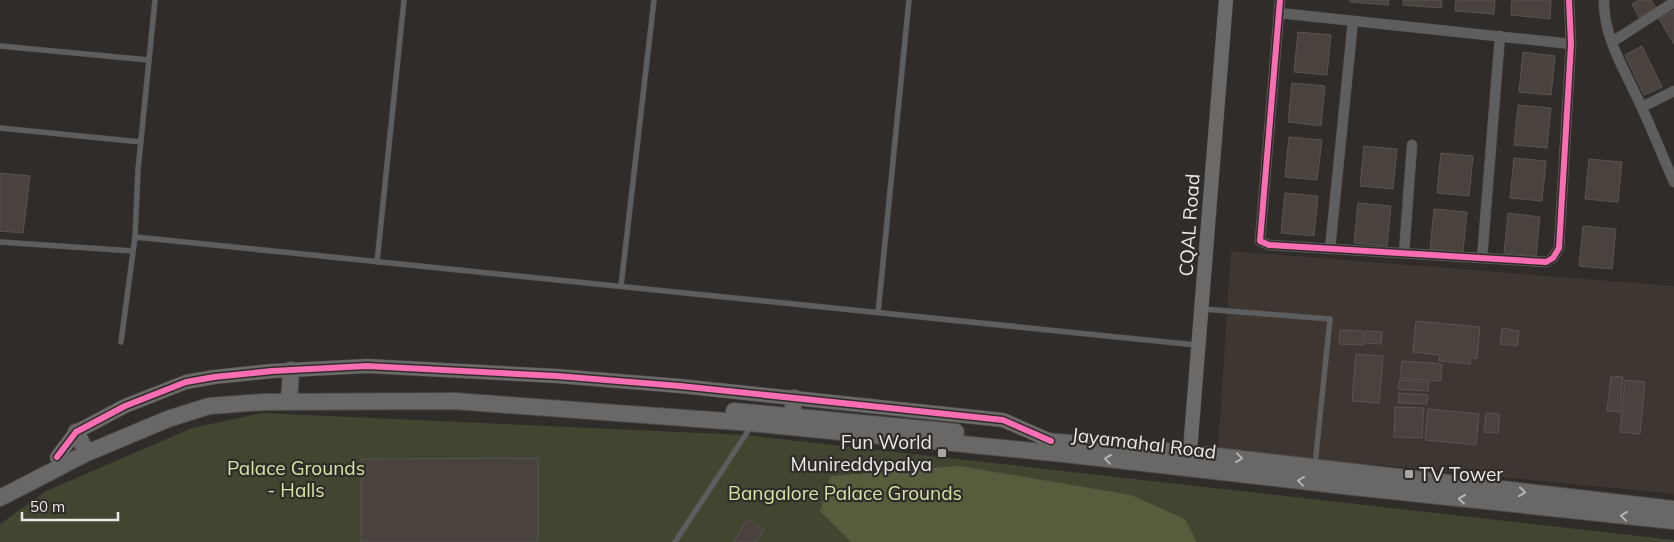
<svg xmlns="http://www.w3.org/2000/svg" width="1674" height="542" viewBox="0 0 1674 542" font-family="Mulish,sans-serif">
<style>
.built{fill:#3e3630}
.green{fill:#424631}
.forest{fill:#575c3d}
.building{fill:#49423d;stroke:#575553}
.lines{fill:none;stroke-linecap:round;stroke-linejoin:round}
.lane-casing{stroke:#4c4a49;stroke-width:6}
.street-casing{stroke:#4c4a49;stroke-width:11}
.secondary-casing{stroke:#4c4a49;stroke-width:15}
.primary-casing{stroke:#4c4a49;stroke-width:18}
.lane{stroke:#5f5e5e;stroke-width:5}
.street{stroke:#5f5e5e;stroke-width:10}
.secondary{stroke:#6b6a69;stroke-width:14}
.primary{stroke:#6a6866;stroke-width:16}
.cycleway-casing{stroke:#302c29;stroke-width:9}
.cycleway{stroke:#f96db3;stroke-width:6}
.oneway{stroke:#b7b5b3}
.poi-dot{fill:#a9a6a4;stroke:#302c29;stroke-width:2}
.labels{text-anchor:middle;stroke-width:4.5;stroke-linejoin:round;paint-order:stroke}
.street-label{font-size:19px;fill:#ebe8e6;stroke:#302c29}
.poi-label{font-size:19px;fill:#ebe8e6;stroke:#302c29;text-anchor:end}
.park-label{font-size:19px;fill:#d7e3a4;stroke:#302c29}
</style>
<rect width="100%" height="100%" fill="#2f2c2a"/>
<path class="built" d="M1231 251 1674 286V494L1218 449Z"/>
<path class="green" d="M262 413 745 435 1674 540V542H0V524L46 491 192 428Z"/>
<path class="forest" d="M959 466 1131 495 1185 519 1197 542H851L820 511 831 476Z"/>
<path class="building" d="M1350 0H1389L1388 5 1350 2Z
M1403 0H1442L1441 8 1403 5Z
M1456 0H1495L1494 14 1455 11Z
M1512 0H1551L1550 19 1511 15Z
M1639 0H1651L1658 11 1641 21 1632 4Z
M1674 10V44L1659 19Z
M1298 32 1331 35 1327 75 1294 72Z
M1642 46 1662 87 1644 95 1625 55Z
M1523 52 1555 56 1551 95 1519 92Z
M1292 83 1325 86 1321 126 1288 122Z
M1518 105 1551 108 1547 148 1514 145Z
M1289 137 1322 140 1317 180 1285 177Z
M1364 146 1397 149 1393 189 1360 186Z
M1441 153 1473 156 1469 196 1437 193Z
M1514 158 1546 161 1542 201 1510 198Z
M1589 159 1622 162 1618 202 1585 199Z
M0 173 30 176 23 233 0 231Z
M1285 193 1318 196 1314 236 1281 233Z
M1358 203 1391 206 1387 246 1354 243Z
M1434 209 1467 212 1463 252 1430 249Z
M1508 213 1540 217 1536 256 1504 253Z
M1583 226 1616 229 1612 269 1579 266Z
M1416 321 1480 327 1477 358H1471L1470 364 1439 361 1440 355 1413 352Z
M1502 328 1519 331 1517 346 1500 344Z
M1340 330 1364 331 1363 345 1339 344Z
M1366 331 1382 332 1381 344 1365 343Z
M1356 354 1383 356 1379 403 1352 401Z
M1402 361 1442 364 1441 381 1400 378Z
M1611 376 1623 377 1620 412 1607 411Z
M1399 380 1429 382 1428 391 1398 389Z
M1625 380 1645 382 1640 434 1620 432Z
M1399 393 1428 395 1427 404 1398 403Z
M1395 407 1424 408 1422 438 1394 437Z
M1428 409 1479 414 1476 445 1425 440Z
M1486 413 1500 414 1498 433 1484 432Z
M538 458V542H361V459Z
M748 519 764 530 756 542H733Z"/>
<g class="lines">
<defs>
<path id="lane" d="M155 0 138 170 135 237 1196 345
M0 46 149 60
M0 128 141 142
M0 242 133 251
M377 262 404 0
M621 286 654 0
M1203 309 1330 319 1315 465
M878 313 909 0
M121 342 135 237
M675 542 752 425"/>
<path id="street" d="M1280 0 1260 241 1269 245 1546 262 1553 258 1559 248 1571 44 1569 0
M1604 0C1603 38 1627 74 1642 108 1653 132 1663 157 1674 182
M1279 13 1571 44
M1612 42 1674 2
M1642 107 1674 91
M1330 249 1353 21
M1404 253 1412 145
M1482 258 1500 36"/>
<path id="secondary" d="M57 457 76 432 125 406 186 382 214 377 272 371 367 366 557 376 680 386 1003 420 1051 441
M1189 463 1226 0"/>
<path id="primary" d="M289 402 291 370
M734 411 956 432
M791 425 794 398
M76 432 87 453
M1045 441 1191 453 1674 509
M0 498 87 453 168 419 209 406 264 402 454 401 739 422 1064 454 1344 486 1674 521"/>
</defs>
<use href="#lane" class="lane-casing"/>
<use href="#street" class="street-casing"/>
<use href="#secondary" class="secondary-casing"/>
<use href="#primary" class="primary-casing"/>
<use href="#lane" class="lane"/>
<use href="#street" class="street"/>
<use href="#secondary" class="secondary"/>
<use href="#primary" class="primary"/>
<defs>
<path id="cycleway" d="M1280 0 1260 241 1269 245 1546 262 1553 258 1559 248 1571 44 1569 0
M57 457 76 432 125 406 186 382 214 377 272 371 367 366 557 376 680 386 1003 420 1051 441"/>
</defs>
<use href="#cycleway" class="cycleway-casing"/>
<use href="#cycleway" class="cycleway"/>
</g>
<defs><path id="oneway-chevron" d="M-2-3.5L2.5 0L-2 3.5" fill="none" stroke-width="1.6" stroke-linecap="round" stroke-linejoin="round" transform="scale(1.25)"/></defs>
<g class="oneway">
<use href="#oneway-chevron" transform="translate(1239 458) rotate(7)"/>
<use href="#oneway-chevron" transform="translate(1108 459) rotate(-173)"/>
<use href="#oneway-chevron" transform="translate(1301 481) rotate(-173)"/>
<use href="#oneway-chevron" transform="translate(1522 492) rotate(6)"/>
<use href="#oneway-chevron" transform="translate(1462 499) rotate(-174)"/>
<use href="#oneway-chevron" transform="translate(1624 516) rotate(-174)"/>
</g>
<g class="poi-dot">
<rect x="937" y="448" width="10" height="10" rx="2.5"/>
<rect x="1404" y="469" width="10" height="10" rx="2.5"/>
</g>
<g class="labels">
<g class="street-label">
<text transform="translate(1189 225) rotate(-86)" y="7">CQAL Road</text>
<text transform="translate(1144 443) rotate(7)" y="7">Jayamahal Road</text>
</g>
<g class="poi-label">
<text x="932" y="449">Fun World<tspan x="932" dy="22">Munireddypalya</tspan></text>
<text x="1419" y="481" text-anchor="start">TV Tower</text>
</g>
<g class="park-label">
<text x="296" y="475">Palace Grounds<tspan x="296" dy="22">- Halls</tspan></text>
<text x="845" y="500">Bangalore Palace Grounds</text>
</g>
</g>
<path d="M22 512v8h96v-8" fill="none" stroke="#ebe8e6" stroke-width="2.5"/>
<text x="30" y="512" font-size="15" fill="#ebe8e6" stroke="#302c29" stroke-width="4" paint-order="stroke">50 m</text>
</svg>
